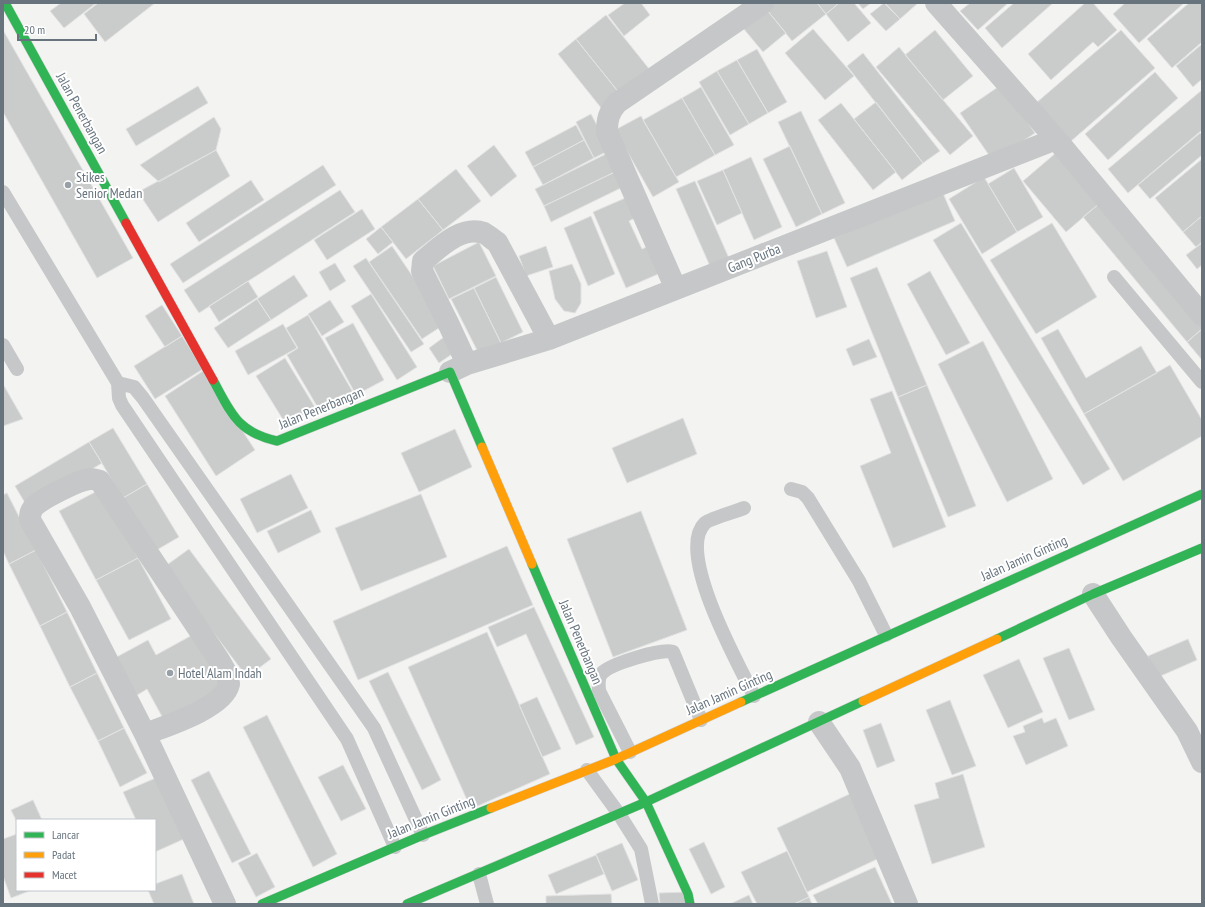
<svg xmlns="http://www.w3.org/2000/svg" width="1205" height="907" viewBox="0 0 1205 907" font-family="'PT Sans Narrow',sans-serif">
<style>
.building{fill:#cacbcb;stroke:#e2e2e2}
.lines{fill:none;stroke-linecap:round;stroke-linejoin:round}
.fast-casing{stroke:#d0d1d1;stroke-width:10}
.slow-casing{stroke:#d0d1d1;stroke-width:10}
.jam-casing{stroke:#d0d1d1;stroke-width:10}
.lane{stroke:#c6c7c8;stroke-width:14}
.street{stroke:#c6c7c8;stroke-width:22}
.fast{stroke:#30b455;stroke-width:9}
.slow{stroke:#ff9f0a;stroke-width:9}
.jam{stroke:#e5322d;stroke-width:9}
.poi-dot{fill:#98a0a7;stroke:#fff;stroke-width:1.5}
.labels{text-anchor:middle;stroke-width:4;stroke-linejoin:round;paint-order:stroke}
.street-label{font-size:14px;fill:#67747e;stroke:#fff}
.poi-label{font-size:14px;fill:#67747e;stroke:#fff;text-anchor:start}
</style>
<rect width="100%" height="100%" fill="#f3f3f2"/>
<path class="building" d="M61 3H96L64 28 50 11Z
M98 3H155L105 42 84 14Z
M625 3H641L650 15 624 36 608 15Z
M775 3H817L826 14 792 41 767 10Z
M817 3H839L826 14Z
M839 3H854L871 23 848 42 826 14Z
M858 3H871L863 9Z
M884 3 900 19 886 31 870 14Z
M885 3H918L900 19Z
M970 3H1008L978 30 960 11Z
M1014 3H1053L1002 48 985 28Z
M1085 3H1093L1117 30 1098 47 1093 42 1051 80 1028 54Z
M1125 3H1184L1139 43 1113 14Z
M1189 3H1202V42L1172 68 1147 39Z
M767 10 786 33 763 52 743 28Z
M606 15 650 70 620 94 576 39Z
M813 29 854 76 825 100 785 53Z
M3 30 133 258 97 278 3 112Z
M935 30 973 76 943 100 905 55Z
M1121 30 1155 68 1070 142 1036 103Z
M576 39 620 94 602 109 558 54Z
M1202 44V79L1193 87 1176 66Z
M899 47 973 136 950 155 876 67Z
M757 49 787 102 768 113 737 60Z
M863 53 940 151 923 163 847 66Z
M737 60 768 113 749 124 717 71Z
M717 71 749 124 730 135 699 82Z
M1155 72 1178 98 1108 160 1085 134Z
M1001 85 1035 133 993 161 960 113Z
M198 86 208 103 136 146 126 129Z
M701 87 734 145 715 155 682 98Z
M1202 90V130L1128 193 1108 169Z
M682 98 715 155 676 177 643 120Z
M876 102 923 163 902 180 854 119Z
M841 103 896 172 873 190 818 120Z
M801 111 845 203 822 214 778 122Z
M591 114 610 150 594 158 576 122Z
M641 116 679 182 653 197 615 130Z
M214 117 221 129 216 150 159 182 140 165Z
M576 125 584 140 533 167 525 152Z
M1200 133 1202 135V155L1150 199 1138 185Z
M584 140 594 158 543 185 533 167Z
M494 145 517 176 491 197 467 166Z
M790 146 822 214 796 227 763 159Z
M216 150 230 176 158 222 138 192Z
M610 152 619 170 544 206 535 189Z
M1057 152 1100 203 1066 232 1023 181Z
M751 157 782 227 754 240 723 170Z
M1202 159V216L1183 232 1155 198Z
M323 165 336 185 183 283 170 264Z
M1014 168 1043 217 1017 232 988 184Z
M456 169 481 201 443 230 418 199Z
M619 170 627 185 551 222 544 206Z
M723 170 742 213 717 225 697 181Z
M984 177 1017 232 982 254 949 199Z
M251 180 264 200 199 242 186 223Z
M695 181 732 265 713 273 676 189Z
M340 190 355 212 199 313 184 290Z
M942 191 955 221 847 267 834 238Z
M630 196 639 216 629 221 642 249 651 245 663 272 626 288 593 212Z
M418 199 443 230 406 259 381 227Z
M1100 203 1202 325V329L1187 342 1083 217Z
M362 209 375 229 327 260 314 240Z
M591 216 615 274 588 286 564 228Z
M1202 216V242L1196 247 1183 232Z
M961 223 1110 469 1083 485 933 240Z
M1052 223 1097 297 1036 334 990 260Z
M381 227 393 242 378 254 366 239Z
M479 242 496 276 449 299 433 266Z
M1202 243V265L1197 269 1186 255Z
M392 246 445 324 422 339 369 262Z
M546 246 553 267 526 276 519 256Z
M827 251 847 307 816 318 797 261Z
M366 258 424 344 411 352 353 266Z
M335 263 346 281 330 291 319 272Z
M572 264 581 284V303L575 313 564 311 555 299 549 271Z
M877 267 927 385 898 397 850 278Z
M930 271 970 343 946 355 907 284Z
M294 275 308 296 271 320 257 299Z
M496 277 523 332 501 343 474 288Z
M248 281 258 297 219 322 209 306Z
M474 288 501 343 479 354 451 299Z
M371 294 417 367 397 380 351 306Z
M257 299 271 320 228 348 214 328Z
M330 300 344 322 322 336 308 314Z
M162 305 182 336 165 347 145 316Z
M308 315 354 394 321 413 287 355 298 348 286 328Z
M353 323 384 380 356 395 325 338Z
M283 324 297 348 248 375 235 351Z
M1058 329 1086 378 1141 346 1157 373 1084 414 1041 338Z
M1202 329V360L1187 342Z
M182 336 203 369 155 399 134 366Z
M444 337 455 352 439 363 429 348Z
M869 339 877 357 853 366 846 349Z
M983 341 1053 479 1007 502 938 364Z
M285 358 316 409 287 426 256 376Z
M1170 365 1202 420V436L1123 481 1084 414Z
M203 371 255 450 216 476 165 396Z
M3 384 23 419 3 426Z
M927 385 976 506 948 517 898 397Z
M892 391 946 527 893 548 860 466 891 453 870 399Z
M683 418 697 454 627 483 612 448Z
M113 428 147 484 123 498 89 442Z
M455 429 472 467 419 492 401 453Z
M89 442 102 463 28 508 15 486Z
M291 474 308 508 257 533 240 499Z
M147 484 179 537 155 551 123 498Z
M101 489 138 558 96 580 59 511Z
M7 493 36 550 9 564 3 551V495Z
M421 494 447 557 361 591 335 528Z
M311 510 321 532 278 553 267 531Z
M641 511 687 630 613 657 567 539Z
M507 546 533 605 358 680 333 621Z
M189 549 271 659 247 677 164 567Z
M36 550 67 612 40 626 9 564Z
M138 558 171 619 129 640 96 580Z
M534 607 594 737 576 745 526 634 497 647 488 627Z
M67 612 97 673 70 687 40 626Z
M487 632 550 774 471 809 408 667Z
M196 633 227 687 165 722 147 689 134 697 113 659 148 640 156 655Z
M1188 639 1197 660 1156 678 1148 656Z
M1069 648 1095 710 1069 720 1043 658Z
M1019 659 1043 712 1008 728 983 675Z
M388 672 441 780 422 790 369 681Z
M97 673 124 728 98 741 70 687Z
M537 697 561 749 542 757 519 705Z
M950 700 976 766 952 775 926 710Z
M267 715 337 854 313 867 243 727Z
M1042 718 1044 723 1056 718 1068 746 1026 765 1013 736 1025 732 1023 726Z
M881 723 895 761 877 768 863 730Z
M124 728 147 773 120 787 98 741Z
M343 765 366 809 341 821 318 777Z
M209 771 251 854 232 863 191 780Z
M963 774 985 847 932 864 914 805 939 798 935 783Z
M158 777 186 838 155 852V820H136L123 792Z
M856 791 886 855 807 892 777 828Z
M33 800 42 820H17V822L11 810Z
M17 834V890H32L11 898 3 876V839Z
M704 842 725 887 711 894 689 849Z
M622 843 638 880 612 891 596 854Z
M787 851 809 897 794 904H757L741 872Z
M257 853 275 887 256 897 238 863Z
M596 855 604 874 556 894 548 875Z
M875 867 892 904H818L813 895Z
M182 874 194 904H154L148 890H155V884Z
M687 892V904H660L659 893Z
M611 894 612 904H546V896Z
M749 895 753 904H730Z
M809 897 812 904H794Z"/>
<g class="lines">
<defs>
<path id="fast" d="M5 3 126 223
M213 380C231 413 237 432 277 441L450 372 482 447
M532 564 616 759 646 802 688 894 690 904
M997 639 1093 594 1202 548
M741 702 1202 494
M262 904 423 835 491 808
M407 904 646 802 863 701"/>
<path id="slow" d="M482 447 532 564
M863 701 997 639
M491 808 616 759 741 702"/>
<path id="jam" d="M126 223 213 380"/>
</defs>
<use href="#fast" class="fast-casing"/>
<use href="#slow" class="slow-casing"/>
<use href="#jam" class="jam-casing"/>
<path class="lane" d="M3 192 118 383 119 398 122 405 347 739 395 847
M1114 277 1202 382
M3 345 17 369
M118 383 134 387 143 398 374 728 423 835
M791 489 802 492 808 498 859 581 886 635
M744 508C737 511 709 519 705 523 675 552 739 665 754 696
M630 752 599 691C599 685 597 678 602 673 611 664 661 648 673 652L701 720
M587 770 619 814 641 849 652 904
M479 874 487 904"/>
<path class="street" d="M936 3 1056 139 1202 315
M676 289 607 132C607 119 609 112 617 103L763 3
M467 364 449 325 422 271 423 261C439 248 461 225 484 233 488 235 493 240 497 242L549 339
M450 372 467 364 549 339 1056 139
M1093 594 1121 637 1187 731 1202 762
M819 722 850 768 907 904
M145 734C166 726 224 708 229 684L227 674 219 660 100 481C97 480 94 479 91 479 80 479 39 500 33 508 30 512 30 515 30 520L80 607 145 734 225 904"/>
<use href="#fast" class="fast"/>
<use href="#slow" class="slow"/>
<use href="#jam" class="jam"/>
</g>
<g class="poi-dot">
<circle cx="68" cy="185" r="4"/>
<circle cx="170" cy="673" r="4"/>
</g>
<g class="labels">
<g class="street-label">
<text transform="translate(82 113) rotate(61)" y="5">Jalan Penerbangan</text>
<text transform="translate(754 258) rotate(-22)" y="5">Gang Purba</text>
<text transform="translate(321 408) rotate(-22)" y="5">Jalan Penerbangan</text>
<text transform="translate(1024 558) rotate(-24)" y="5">Jalan Jamin Ginting</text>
<text transform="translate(581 642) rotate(67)" y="5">Jalan Penerbangan</text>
<text transform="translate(729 692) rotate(-24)" y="5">Jalan Jamin Ginting</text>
<text transform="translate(431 817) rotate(-22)" y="5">Jalan Jamin Ginting</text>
</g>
<g class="poi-label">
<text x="76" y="182">Stikes<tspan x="76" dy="16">Senior Medan</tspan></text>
<text x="178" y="678">Hotel Alam Indah</text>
</g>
</g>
<rect width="1205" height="907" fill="none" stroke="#67747e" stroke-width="8"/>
<rect x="16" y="819" width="140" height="72" fill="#ffffff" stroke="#c2c7cb"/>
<rect x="24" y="832" width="20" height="6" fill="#30b455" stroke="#c2c7cb"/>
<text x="52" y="839" font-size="12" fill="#67747e">Lancar</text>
<rect x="24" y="852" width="20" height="6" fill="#ff9f0a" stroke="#c2c7cb"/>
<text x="52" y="859" font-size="12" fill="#67747e">Padat</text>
<rect x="24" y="872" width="20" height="6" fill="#e5322d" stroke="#c2c7cb"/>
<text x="52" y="879" font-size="12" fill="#67747e">Macet</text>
<path d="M18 34v6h78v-6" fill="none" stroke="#67747e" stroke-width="2"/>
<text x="24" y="34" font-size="12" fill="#67747e" stroke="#ffffff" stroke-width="3" paint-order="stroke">20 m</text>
</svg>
